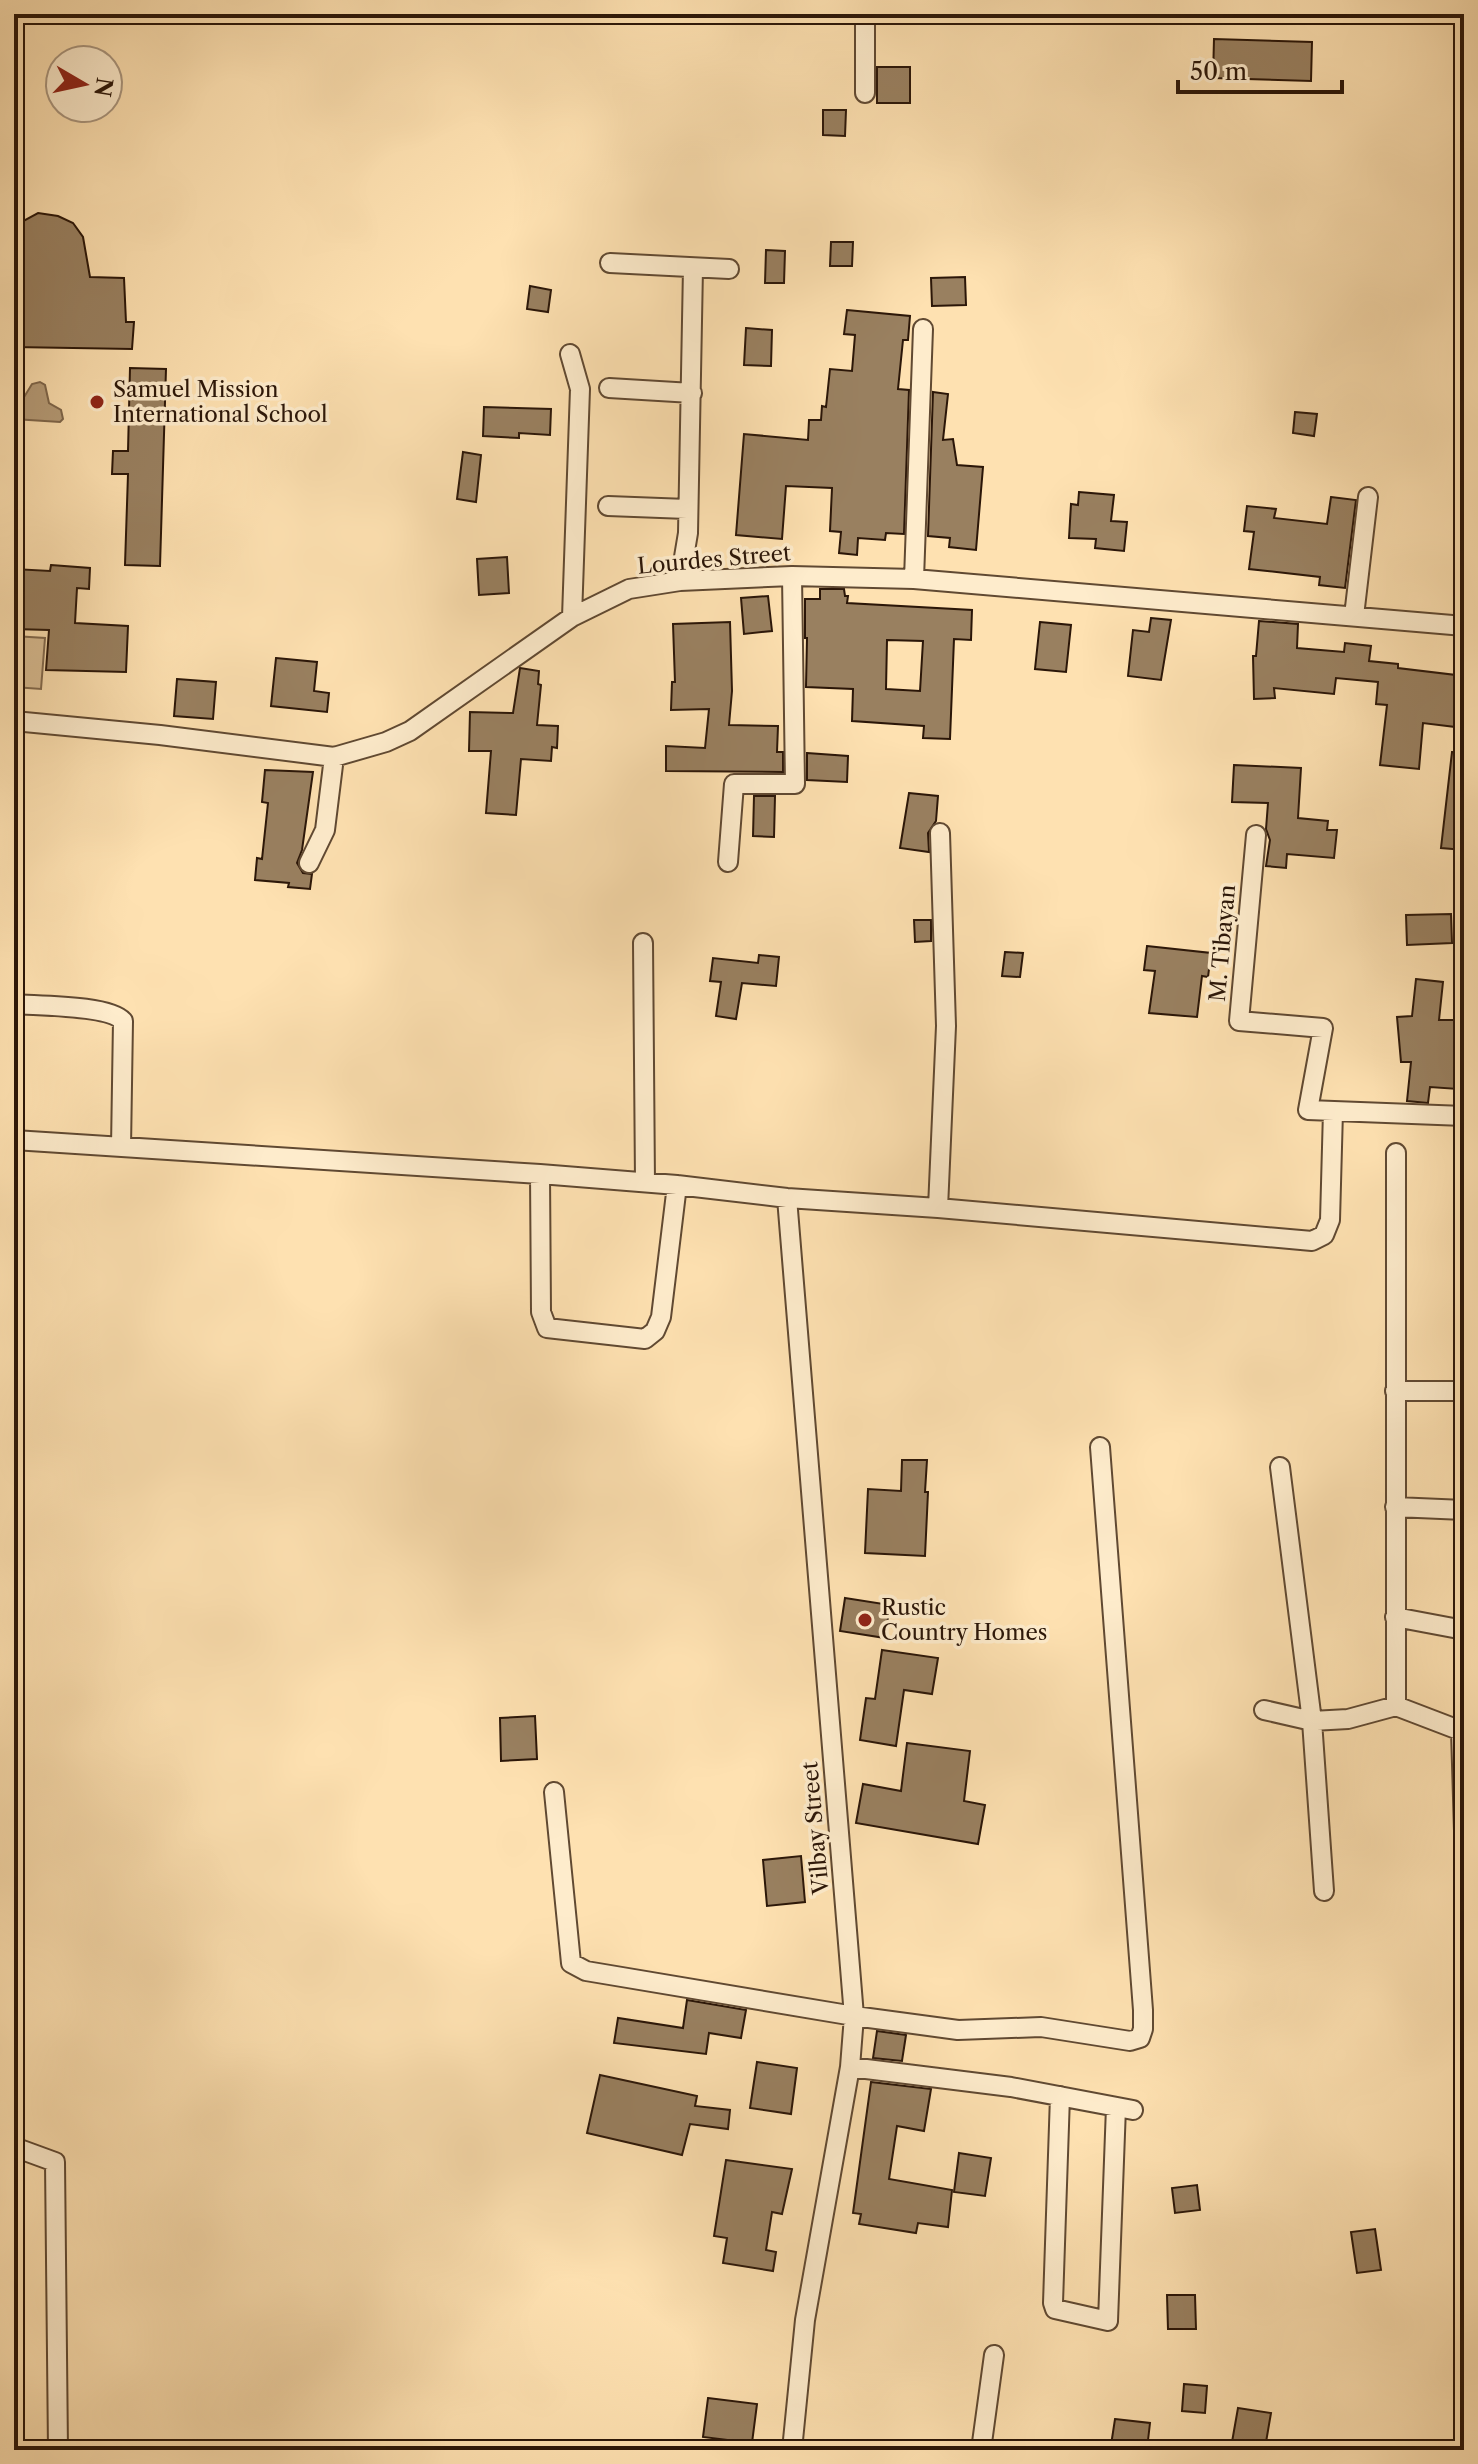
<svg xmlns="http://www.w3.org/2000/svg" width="1478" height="2464" viewBox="0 0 1478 2464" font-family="'Libre Caslon Text',serif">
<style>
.green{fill:#dabe94;stroke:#826a4e;stroke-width:2}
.water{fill:#b69c78;stroke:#7e664b;stroke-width:2}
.building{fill:#998060;stroke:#2b1608;stroke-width:2;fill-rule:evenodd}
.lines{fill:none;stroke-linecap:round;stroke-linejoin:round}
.street-casing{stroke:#604932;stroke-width:22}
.street{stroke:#feeccc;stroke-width:18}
.poi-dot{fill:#8f2418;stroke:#feeccc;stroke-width:3}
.labels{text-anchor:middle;stroke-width:7;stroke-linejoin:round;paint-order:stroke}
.poi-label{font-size:22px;fill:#2b1608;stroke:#feeccc;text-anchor:start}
.street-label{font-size:22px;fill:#2b1608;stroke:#feeccc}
</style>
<rect width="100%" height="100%" fill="#fee1b1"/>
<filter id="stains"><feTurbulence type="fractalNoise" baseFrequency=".0025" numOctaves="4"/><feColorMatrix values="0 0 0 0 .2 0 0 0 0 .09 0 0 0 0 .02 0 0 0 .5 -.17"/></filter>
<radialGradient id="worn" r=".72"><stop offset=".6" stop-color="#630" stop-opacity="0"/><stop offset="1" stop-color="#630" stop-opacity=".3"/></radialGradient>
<path class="green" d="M14 636 45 638 41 689 14 687Z"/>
<path class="water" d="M40 382 45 385 49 403 61 410 63 419 60 422 14 419V402H21L32 384Z"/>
<path class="building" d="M1214 39 1312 42 1311 81 1213 78Z
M877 67H910V103H877Z
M823 110H846L845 136 823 135Z
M38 213 58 216 73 223 83 237 90 277 124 278 126 322H134L132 349 14 347V226Z
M831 242H853L852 266H830Z
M766 250 785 251 784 283H765Z
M965 277 966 305 932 306 931 278Z
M530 286 551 290 548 312 527 309Z
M847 310 910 316 908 340H903L898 389 909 390 904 534 886 533 885 540 858 538 857 555 839 553 841 532 830 531 832 488 786 486 782 539 736 535 744 434 808 440 809 420H821L822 406 826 407 830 369 852 371 855 335 844 334Z
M746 328 772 330 771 366 744 365Z
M130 368 166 369 160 566 125 565 128 474H112L113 451H128Z
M933 392 948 394 943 440 953 439 957 465 983 467 976 550 949 547 950 538 928 536Z
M484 407 551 409 550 435 519 433V438L483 436Z
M1295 412 1317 414 1314 436 1293 433Z
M463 452 481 455 476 502 457 499Z
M1079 492 1114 495 1111 521 1127 522 1124 551 1095 548 1096 539 1069 538 1071 504 1078 505Z
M1331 497 1356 500 1345 588 1319 585 1320 577 1249 569 1254 532 1244 531 1247 506 1276 509 1274 518 1327 524Z
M507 557 509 593 479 595 477 559Z
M51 565 90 568 89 589 77 588 75 623 128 626 126 672 46 670 49 630 14 629V569L50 571Z
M820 589H844L845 596H848L847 603 972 610 971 640 954 639 950 739 923 738 924 726 852 721 853 689 806 687 807 638H805V599H820ZM887 640 923 641 920 691 886 689Z
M768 596 772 631 744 634 741 598Z
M1151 618 1171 620 1161 680 1128 676 1133 630 1149 632Z
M1259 621 1298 624 1297 648 1344 652 1345 643 1371 646 1369 661 1398 664V668L1464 676V728L1423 723 1419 769 1380 765 1387 705 1376 704 1378 682 1336 678 1334 694 1274 688 1275 698 1254 699 1253 656H1256Z
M730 622 732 691 729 725 778 726 777 752H783V772L666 771V746L705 748 709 709 671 710 672 682H675L673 624Z
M1040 622 1071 625 1066 672 1035 669Z
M276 658 317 662 314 691 329 693 327 712 271 706Z
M520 668 539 671 538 684 541 685 537 725 558 726 557 748 552 747 551 761 521 759 516 815 486 813 491 751H469L470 712 513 713Z
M177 679 216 682 213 719 174 716Z
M1452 752 1464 753V850L1441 848Z
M807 753 848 756 847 782 807 780Z
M1234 765 1301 768 1298 818 1328 821 1327 830H1337L1334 858 1287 854 1286 868 1266 866 1270 840 1266 829 1268 803 1232 802Z
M265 770 313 772 302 850 297 863 303 873 312 874 310 889 288 887 289 883 255 880 257 858 262 859 268 803 262 802Z
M909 793 938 796 936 821 928 833 929 852 900 848Z
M754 796H775L774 837 753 836Z
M1451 914 1452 943 1407 945 1406 915Z
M914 920H931V941L915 942Z
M1147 946 1211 953 1208 977 1202 976 1197 1017 1149 1013 1155 971 1144 970Z
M1005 952 1023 953 1020 977 1002 976Z
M759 955 779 957 776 986 742 983 736 1019 716 1016 721 982 710 981 713 958 758 963Z
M1416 979 1443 982 1439 1020H1460L1458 1089 1430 1087 1428 1103 1407 1101 1411 1062H1401L1397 1017 1412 1016Z
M902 1460H927L925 1492H928L925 1556 865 1553 868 1489 901 1491Z
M845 1598 890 1605 885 1638 840 1631Z
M882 1650 938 1658 932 1694 904 1690 896 1746 860 1740 866 1698 875 1699Z
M535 1716 537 1759 501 1761 500 1718Z
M907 1743 970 1751 964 1801 985 1805 978 1844 856 1823 863 1784 901 1791Z
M801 1856 805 1902 767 1906 763 1860Z
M687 2000 746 2010 741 2038 709 2033 706 2054 614 2043 618 2018 683 2028Z
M877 2031 906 2035 902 2061 873 2058Z
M757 2062 797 2068 791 2114 750 2108Z
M600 2075 697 2096 695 2106 730 2110 728 2129 690 2124 682 2155 587 2133Z
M871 2082 931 2089 924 2131 897 2126 889 2179 952 2190 948 2227 918 2223 916 2233 859 2224 861 2214 853 2213Z
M959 2153 991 2158 985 2196 954 2192Z
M726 2160 792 2169 782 2214 772 2212 766 2250 776 2252 773 2271 723 2263 727 2238 714 2236Z
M1197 2185 1200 2210 1175 2213 1172 2188Z
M1375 2229 1381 2270 1357 2273 1351 2232Z
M1167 2295H1195L1196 2329H1168Z
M1184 2384 1207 2386 1205 2413 1182 2411Z
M708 2398 757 2404 752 2443 703 2437Z
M1238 2408 1271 2413 1265 2448 1232 2442Z
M1115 2419 1150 2423 1147 2449 1111 2445Z"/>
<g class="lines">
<defs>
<path id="street" d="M865 14V93
M610 263 729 269
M570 354 580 389 572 617
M609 388 692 393
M608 506 687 509
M914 579 923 329
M680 581 688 533 693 268
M1354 616 1368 497
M14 721 160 735 334 757 386 742 410 731 572 617 629 589 680 581 792 576 914 579 1464 626
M1256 835 1239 1021 1323 1028 1308 1110 1464 1116
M728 862 734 784H795L792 576
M309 863 325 830 334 757
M643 943 645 1182
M14 1004C38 1006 109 1005 123 1021L121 1147
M14 1140 540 1174 677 1185 787 1198 938 1208 1312 1241 1324 1235 1330 1220 1333 1111
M1396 1153V1706
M540 1174 541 1312 547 1328 645 1339 655 1331 661 1317 677 1185
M787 1198 854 2016 850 2067 805 2320 792 2450
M938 1208 946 1026 940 833
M1395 1391H1464
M1280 1467 1312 1721 1324 1891
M1395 1507 1464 1510
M1395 1617 1464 1630
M1264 1710 1312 1721 1348 1719 1396 1706 1464 1732
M1461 1731 1464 1831
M554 1792 571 1963 586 1971 854 2016 958 2030 1041 2027 1130 2041 1140 2038 1143 2029V2010L1100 1447
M850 2067 1011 2087 1133 2110
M1060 2096 1053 2303 1055 2309 1108 2321 1116 2107
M14 2147 55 2162 58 2450
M981 2450 994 2355"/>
</defs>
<use href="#street" class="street-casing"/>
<use href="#street" class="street"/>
</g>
<g class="poi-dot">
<circle cx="97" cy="402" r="8"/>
<circle cx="865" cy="1620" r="8"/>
</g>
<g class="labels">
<g class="poi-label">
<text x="113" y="397">Samuel Mission<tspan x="113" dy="25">International School</tspan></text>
<text x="881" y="1615">Rustic<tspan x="881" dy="25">Country Homes</tspan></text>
</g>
<g class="street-label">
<text transform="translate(714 559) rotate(-5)" y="8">Lourdes Street</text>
<text transform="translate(1222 943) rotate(-85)" y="8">M. Tibayan</text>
<text transform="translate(815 1828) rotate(-95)" y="8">Vilbay Street</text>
</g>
</g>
<rect width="1478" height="2464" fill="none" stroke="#fee1b1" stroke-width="48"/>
<rect x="16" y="16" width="1446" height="2432" fill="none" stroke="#2b1608" stroke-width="4"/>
<rect x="24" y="24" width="1430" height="2416" fill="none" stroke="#2b1608" stroke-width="2"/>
<g transform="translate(84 84) rotate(99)"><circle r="38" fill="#feeccc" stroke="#aa967e" stroke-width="2"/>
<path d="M0-6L14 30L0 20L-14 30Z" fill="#8f2418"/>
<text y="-12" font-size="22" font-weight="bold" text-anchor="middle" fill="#2b1608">N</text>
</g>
<path d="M1178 80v12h164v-12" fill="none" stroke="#2b1608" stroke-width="4"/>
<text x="1190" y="80" font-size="24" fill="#2b1608" stroke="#feeccc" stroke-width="6" paint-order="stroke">50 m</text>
<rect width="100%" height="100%" filter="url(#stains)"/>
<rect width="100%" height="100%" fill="url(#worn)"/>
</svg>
